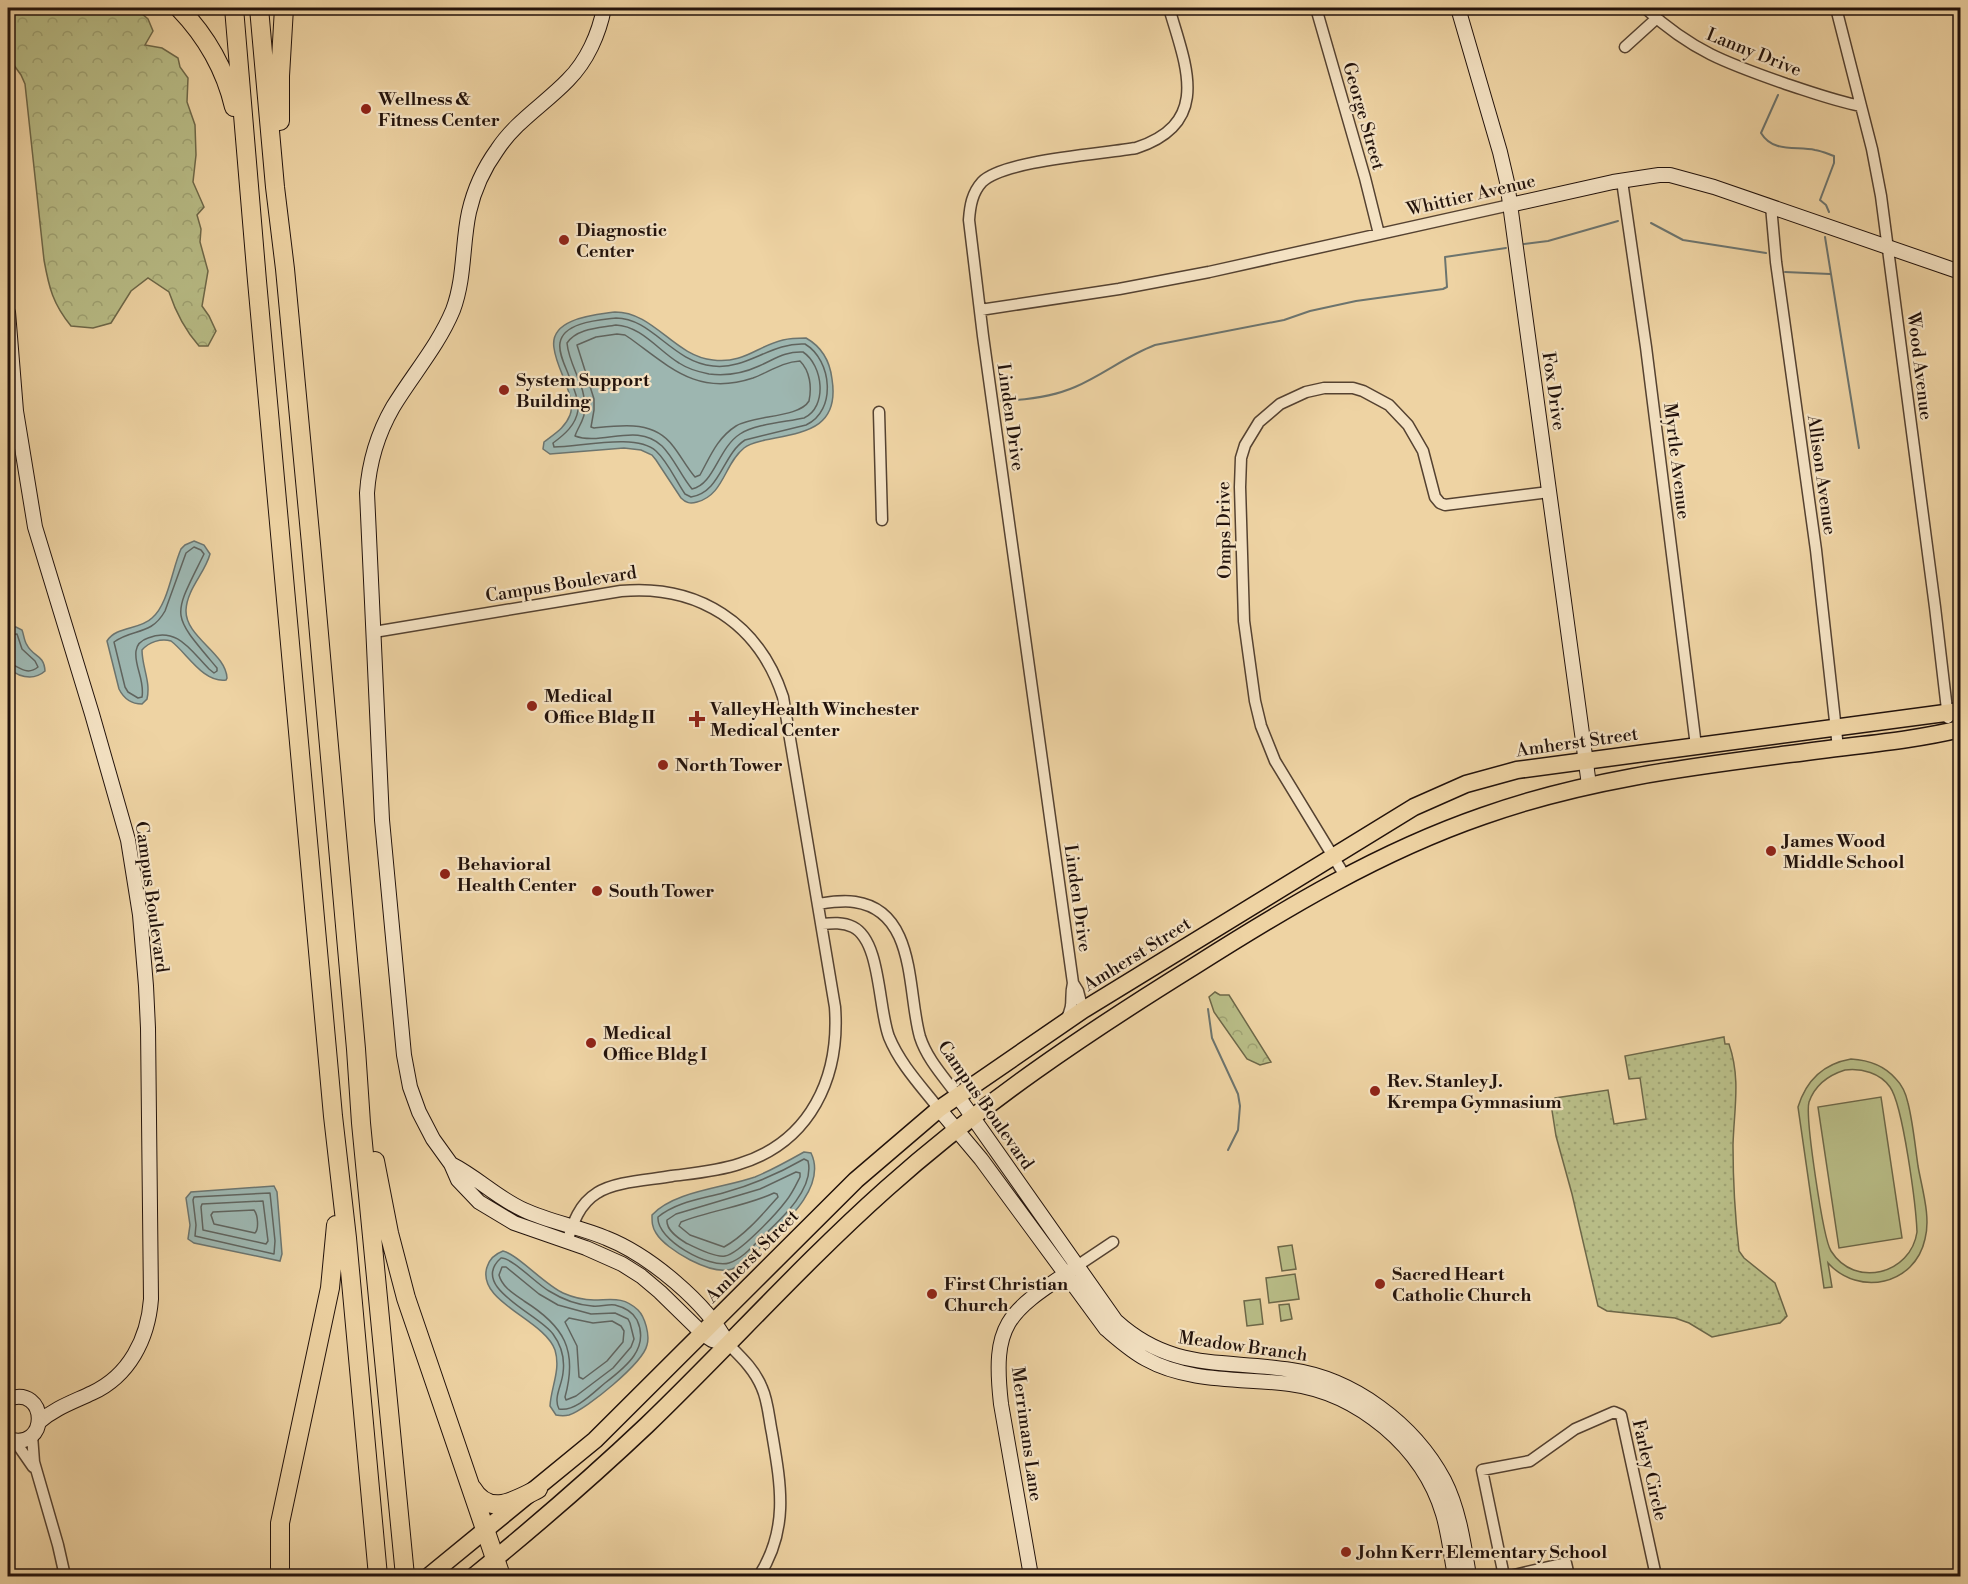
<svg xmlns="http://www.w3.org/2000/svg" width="1968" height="1584" viewBox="0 0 1968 1584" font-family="'Libre Bodoni',serif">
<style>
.grass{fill:url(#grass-dots);stroke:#6d6748;stroke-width:1.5}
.forest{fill:url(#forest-crowns);stroke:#6d6748;stroke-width:1.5}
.park{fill:#b8bc86;stroke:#6d6748;stroke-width:1.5;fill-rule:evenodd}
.water{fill:#9db6b0;stroke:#6c746e;stroke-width:1.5}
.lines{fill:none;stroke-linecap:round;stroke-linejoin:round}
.shore{stroke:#60645e;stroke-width:1.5}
.stream{stroke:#6c746e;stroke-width:2}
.street-casing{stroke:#554231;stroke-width:13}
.secondary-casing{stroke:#22120b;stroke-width:16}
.primary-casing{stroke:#22120b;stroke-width:19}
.highway-casing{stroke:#22120b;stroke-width:20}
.street{stroke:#f4e2c3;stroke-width:10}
.secondary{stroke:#f4e2c3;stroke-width:14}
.primary{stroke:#eed3a3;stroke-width:16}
.highway{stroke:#eed3a3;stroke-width:18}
.poi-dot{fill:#8f2418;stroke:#f4e2c3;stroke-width:2}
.labels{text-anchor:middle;stroke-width:4.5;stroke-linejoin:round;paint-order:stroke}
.street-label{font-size:18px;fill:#22120b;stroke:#f4e2c3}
.poi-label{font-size:18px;font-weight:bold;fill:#22120b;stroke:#f4e2c3;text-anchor:start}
</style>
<defs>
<pattern id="grass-dots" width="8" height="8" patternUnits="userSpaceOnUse" patternTransform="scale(1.5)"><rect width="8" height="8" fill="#b8bc86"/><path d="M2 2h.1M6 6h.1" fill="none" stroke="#9ea172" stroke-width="1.8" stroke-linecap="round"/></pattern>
<pattern id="forest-crowns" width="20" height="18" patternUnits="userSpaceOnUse" patternTransform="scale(1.5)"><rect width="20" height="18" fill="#b8bc86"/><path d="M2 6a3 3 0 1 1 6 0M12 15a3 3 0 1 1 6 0" fill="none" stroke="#9ea172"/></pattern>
</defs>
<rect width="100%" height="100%" fill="#eed3a3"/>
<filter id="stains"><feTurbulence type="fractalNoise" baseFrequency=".00333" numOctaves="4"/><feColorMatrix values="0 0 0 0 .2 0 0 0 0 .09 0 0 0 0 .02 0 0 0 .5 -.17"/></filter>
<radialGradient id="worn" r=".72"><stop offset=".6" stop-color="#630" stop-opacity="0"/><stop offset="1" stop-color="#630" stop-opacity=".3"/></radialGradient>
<path class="grass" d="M1724 1037 1725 1044H1729C1741 1079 1734 1109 1733 1145 1733 1181 1735 1216 1739 1251L1744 1258 1775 1283 1787 1316 1780 1323 1712 1337 1689 1323 1675 1318 1607 1311 1598 1306 1572 1194 1556 1136 1551 1104 1555 1098 1608 1090 1614 1124 1646 1119 1640 1078 1629 1079 1625 1056Z"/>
<path class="forest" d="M8 8H135L148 19 153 31 145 45 162 48 178 58 180 67 188 78 187 102 195 125 196 155 193 182 204 207 197 215 201 229 200 242 208 271 202 306 209 316 216 331 208 346H199C184 329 176 313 169 292L148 278 131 291 111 323 93 328 71 326C53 304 49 288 44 260L25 84 21 75 8 57Z
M1215 992 1220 995H1229L1271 1062 1260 1065 1247 1059 1214 1012 1209 997Z"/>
<path class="park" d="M1851 1059C1868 1060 1884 1065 1896 1079 1902 1085 1906 1094 1908 1103 1913 1123 1915 1145 1918 1166 1922 1189 1931 1217 1925 1239 1915 1285 1859 1297 1828 1263L1832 1287 1824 1288 1798 1107C1806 1081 1822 1064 1851 1059ZM1845 1070C1862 1068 1880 1073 1890 1087 1903 1105 1916 1206 1917 1232 1911 1274 1855 1289 1831 1251 1823 1238 1805 1117 1809 1102 1815 1085 1829 1075 1845 1070Z
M1881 1097 1902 1238 1839 1248 1818 1107Z
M1292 1245 1296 1269 1282 1271 1278 1247Z
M1295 1274 1299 1299 1269 1303 1266 1278Z
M1260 1299 1263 1324 1247 1326 1244 1301Z
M1289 1304 1292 1319 1281 1321 1279 1305Z"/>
<path class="water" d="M615 312C654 312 674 356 713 360 744 364 757 346 783 340 791 338 799 338 806 338 822 347 830 362 832 379 840 430 803 432 765 440 758 442 750 443 744 448 724 464 724 495 697 502 690 504 686 503 681 498L656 460 652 455 641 450 624 448 550 454 543 449 544 442C554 434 565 428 570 415 573 408 571 400 569 393 565 378 556 364 554 348 549 318 595 315 615 312Z
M194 541 204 545 210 554C205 573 187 589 186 610 185 637 226 653 227 678L226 680C203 683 187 653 171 641 161 638 149 642 142 650 142 667 151 682 147 699L142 704C132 704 124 699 119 689L107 641C116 626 140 630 152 618 168 605 172 569 181 549L185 545Z
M12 627H16L22 630C24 635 24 641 27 645 33 657 44 654 45 671 34 681 14 678 8 664V631Z
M804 1152 811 1153C827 1186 786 1222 765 1242 756 1252 745 1264 732 1269 712 1276 666 1250 656 1233 652 1227 652 1222 652 1215 674 1191 724 1188 755 1177 772 1170 788 1161 804 1152Z
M274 1186 277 1192 282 1254 280 1261 194 1243 188 1239 190 1225 186 1198 191 1192Z
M503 1251C516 1253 545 1285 563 1293 572 1297 584 1300 594 1300 611 1300 623 1296 638 1310 645 1317 650 1335 647 1345 643 1363 587 1409 569 1415 565 1416 561 1416 556 1415L550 1406C551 1387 561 1370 555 1350 544 1319 476 1302 487 1267 489 1260 495 1254 503 1251Z"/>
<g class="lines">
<path class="shore" d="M616 318C652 318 672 362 713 366 747 370 771 342 805 344 832 360 837 411 806 425L745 440C722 455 721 492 691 497L685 494C676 481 668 462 656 451 636 433 580 447 554 447L553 443C564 435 576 425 578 410 579 400 574 388 570 379 567 369 558 354 560 343 563 322 600 320 616 318Z
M616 325C641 326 659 351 679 363 688 369 699 372 709 374 726 376 744 373 759 366 775 359 786 351 803 352 823 365 828 407 804 418 786 422 755 424 740 434 718 448 714 485 692 489 681 476 674 458 662 446 637 422 602 446 575 436 578 427 585 419 585 409 586 385 569 366 567 343 577 328 600 328 616 325Z
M617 334 625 335 631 339C672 369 699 396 753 378 769 372 782 362 800 361 810 371 812 387 809 401 799 418 754 415 736 426 717 438 710 457 700 475L695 477C687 468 681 456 673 446 654 420 622 425 594 428L591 427 594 410V399L577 345 596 337Z
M194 547 201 550 204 554C172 619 170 612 217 668V671L214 673 209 669C191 651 177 626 148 638 142 640 137 644 136 651 134 666 145 680 142 697L138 698 128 692 125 687 114 642C133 628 151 636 165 611L186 553Z
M8 635 17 634 22 649 35 661 38 667C26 677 18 665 8 663
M804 1159 808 1161C815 1189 780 1220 762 1237 753 1246 742 1259 729 1263 710 1269 656 1240 658 1217 676 1202 701 1199 723 1193 752 1185 778 1174 804 1159Z
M796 1172 800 1173V1177C796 1185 792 1194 786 1201 777 1213 739 1254 725 1256 715 1258 696 1248 686 1243 678 1238 666 1230 667 1220L676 1214 760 1189Z
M270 1193 275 1241 274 1254 195 1236 196 1225 193 1200 194 1197Z
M774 1193 777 1194 778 1197C762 1215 744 1236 724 1247L690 1235 679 1226 681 1222C711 1210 744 1207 774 1193Z
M263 1201 268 1241 266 1244 203 1230 201 1207 202 1204Z
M254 1210C258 1215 259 1229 255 1233L214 1224 211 1215 213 1212Z
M501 1258C511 1257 538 1285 549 1291 562 1299 577 1305 592 1306 600 1307 607 1304 615 1305 623 1307 633 1312 637 1320 650 1348 626 1367 605 1383 593 1393 575 1412 559 1409 553 1398 562 1385 563 1373 565 1359 561 1345 553 1334 539 1314 468 1287 501 1258Z
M502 1267H506L539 1294 558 1305 591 1314 615 1313 628 1319 630 1323 634 1339 631 1347 613 1368 576 1396 566 1400 565 1397C578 1350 564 1326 524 1301 514 1294 502 1287 499 1275Z
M569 1318 593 1323 612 1321 621 1326 624 1331 623 1342 607 1361 583 1379 579 1377 577 1346 565 1322Z"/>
<path class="stream" d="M1778 95 1761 133C1773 153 1796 146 1815 150 1822 151 1828 154 1834 156V163L1820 200 1826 205 1829 212
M1651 223 1683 240 1766 253
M1825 237 1859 448
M1524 244 1548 241 1618 221
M1785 272 1830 274
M1001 401C1026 400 1052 397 1075 387 1103 375 1126 356 1155 345L1284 320 1310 311 1356 301 1443 289 1447 287 1445 257 1506 248
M1208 1009 1212 1038 1238 1094 1240 1106 1238 1130 1228 1150"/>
<defs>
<path id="street" d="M1316 8 1365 178 1379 234
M1645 8C1692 51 1726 63 1786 84 1811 92 1835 101 1861 106
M1836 8 1872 149 1881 196 1935 607 1948 718
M1625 47 1657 18
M1622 181 1646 347 1696 746
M1771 206 1776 262 1816 550 1838 748
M980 310 1119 289 1209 272 1510 205
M879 412 882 520
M374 632 621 591C698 584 759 623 783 697L835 1007C840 1077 811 1142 739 1164 718 1171 695 1173 672 1176 651 1180 615 1181 597 1193 579 1204 573 1223 567 1242
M1345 876 1275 761 1261 726 1255 701 1244 621 1240 487 1241 458 1245 445 1259 422 1280 404 1306 392 1324 388H1353L1363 391 1389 405 1408 425 1423 451 1435 497 1440 503 1445 505 1549 492
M818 904C831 902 843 900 855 902 917 911 907 992 920 1037 927 1059 944 1077 957 1095
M822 924C832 923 843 922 853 927 881 941 878 1008 889 1037 900 1064 921 1086 939 1109
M1073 983 1078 991 1083 1010
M1066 1020C1075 1002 1069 1000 1073 983L983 336 969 220C970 206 972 193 982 182 1004 160 1102 154 1136 148 1212 123 1186 66 1169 8
M1077 1266 1113 1242
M728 1344C741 1357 755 1370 762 1388 768 1401 769 1419 772 1433 781 1486 789 1529 759 1576
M32 1435 34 1462 58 1545 65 1576
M15 1441 33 1467
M1504 1576 1482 1470 1530 1461 1575 1429 1614 1412 1621 1415 1656 1576
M1510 1576 1566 1563 1569 1576"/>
<path id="secondary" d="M604 8C599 34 587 61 568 80 545 104 516 121 497 150 484 168 474 190 469 212 462 244 465 278 453 310 438 346 413 374 393 407 378 433 369 463 367 493L382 820 404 1055 410 1087 419 1112 433 1139 451 1164 458 1180 479 1202 514 1223 586 1248 622 1264 641 1276 660 1292 703 1334 712 1340 728 1344
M1458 8 1500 152 1507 182 1589 785
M1510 205 1613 182 1659 175H1670L1714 187 1960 272
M8 312 16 411 35 527 92 714 128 840 140 915 146 986 148 1028 151 1299C148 1339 129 1376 92 1393 73 1402 55 1408 39 1422
M957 1095 1116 1321C1172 1372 1223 1359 1291 1370 1354 1379 1414 1424 1444 1480 1459 1509 1464 1545 1469 1576
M939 1109 981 1159 1106 1329C1119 1340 1131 1351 1146 1359 1189 1383 1243 1378 1290 1384 1358 1393 1423 1447 1443 1514 1449 1534 1451 1556 1455 1576
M451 1164C477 1177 497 1198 524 1210 550 1222 580 1227 606 1238 649 1255 707 1303 728 1344
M8 1399C48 1384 50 1452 8 1439
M1031 1576 1001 1404C992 1324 1007 1313 1070 1271"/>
<path id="primary" d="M429 1576 595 1440 856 1180 939 1109 1083 1010 1414 807 1466 784 1517 770 1960 711
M474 1576C533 1528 591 1478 647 1425 727 1348 802 1264 886 1189 981 1104 1085 1034 1193 967 1286 908 1379 852 1483 816 1592 777 1706 765 1821 750 1867 744 1915 740 1960 729"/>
<path id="highway" d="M179 8C206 36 225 68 234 107
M234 8 257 281 333 1116 347 1238 378 1576
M259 8 275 187 285 269 311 544 356 1049 361 1123 405 1576
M280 121V76L284 8
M375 1161 389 1233 406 1298 501 1576
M472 1488C489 1517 514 1501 538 1489
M280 1576V1523L330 1288 336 1225"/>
</defs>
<use href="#street" class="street-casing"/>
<use href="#secondary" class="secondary-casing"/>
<use href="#primary" class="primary-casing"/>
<use href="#highway" class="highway-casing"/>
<use href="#street" class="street"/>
<use href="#secondary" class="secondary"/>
<use href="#primary" class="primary"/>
<use href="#highway" class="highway"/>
</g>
<g class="poi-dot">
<circle cx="366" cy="109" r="6"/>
<circle cx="564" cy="240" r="6"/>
<circle cx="504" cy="390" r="6"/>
<circle cx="532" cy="706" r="6"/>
<path d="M694 710h6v6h6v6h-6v6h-6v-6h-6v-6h6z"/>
<circle cx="663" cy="765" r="6"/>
<circle cx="1771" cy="851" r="6"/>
<circle cx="445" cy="874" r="6"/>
<circle cx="597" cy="891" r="6"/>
<circle cx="591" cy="1043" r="6"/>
<circle cx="1375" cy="1091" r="6"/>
<circle cx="1380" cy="1284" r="6"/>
<circle cx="932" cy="1294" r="6"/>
<circle cx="1346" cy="1552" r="6"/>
</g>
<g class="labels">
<g class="street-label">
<text transform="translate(1754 52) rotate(22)" y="6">Lanny Drive</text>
<text transform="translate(1364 116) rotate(74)" y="6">George Street</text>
<text transform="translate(1471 195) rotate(-13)" y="6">Whittier Avenue</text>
<text transform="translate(1920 366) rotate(83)" y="6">Wood Avenue</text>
<text transform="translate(1554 391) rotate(82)" y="6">Fox Drive</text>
<text transform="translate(1011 417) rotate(82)" y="6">Linden Drive</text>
<text transform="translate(1677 461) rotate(83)" y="6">Myrtle Avenue</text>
<text transform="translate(1822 475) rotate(82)" y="6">Allison Avenue</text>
<text transform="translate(1224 530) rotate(-91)" y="6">Omps Drive</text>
<text transform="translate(561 584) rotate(-9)" y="6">Campus Boulevard</text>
<text transform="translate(1577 742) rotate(-8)" y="6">Amherst Street</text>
<text transform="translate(152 897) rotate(82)" y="6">Campus Boulevard</text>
<text transform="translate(1078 898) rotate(82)" y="6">Linden Drive</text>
<text transform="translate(1137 954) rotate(-32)" y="6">Amherst Street</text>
<text transform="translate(986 1105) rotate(55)" y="6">Campus Boulevard</text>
<text transform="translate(752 1256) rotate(-45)" y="6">Amherst Street</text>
<text transform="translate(1243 1346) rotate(8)" y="6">Meadow Branch</text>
<text transform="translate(1027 1434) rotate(82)" y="6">Merrimans Lane</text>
<text transform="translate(1650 1470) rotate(77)" y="6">Farley Circle</text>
</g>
<g class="poi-label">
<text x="378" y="105">Wellness &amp;<tspan x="378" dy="21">Fitness Center</tspan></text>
<text x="576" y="236">Diagnostic<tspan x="576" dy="21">Center</tspan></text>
<text x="516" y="386">System Support<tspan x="516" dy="21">Building</tspan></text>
<text x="544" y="702">Medical<tspan x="544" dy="21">Office Bldg II</tspan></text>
<text x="710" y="715">ValleyHealth Winchester<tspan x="710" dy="21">Medical Center</tspan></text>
<text x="675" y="771">North Tower</text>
<text x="1783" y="847">James Wood<tspan x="1783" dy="21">Middle School</tspan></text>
<text x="457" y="870">Behavioral<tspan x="457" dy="21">Health Center</tspan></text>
<text x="609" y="897">South Tower</text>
<text x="603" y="1039">Medical<tspan x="603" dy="21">Office Bldg I</tspan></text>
<text x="1387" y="1087">Rev. Stanley J.<tspan x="1387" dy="21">Krempa Gymnasium</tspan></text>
<text x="1392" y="1280">Sacred Heart<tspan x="1392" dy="21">Catholic Church</tspan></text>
<text x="944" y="1290">First Christian<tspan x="944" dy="21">Church</tspan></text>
<text x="1358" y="1558">John Kerr Elementary School</text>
</g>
</g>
<rect width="1968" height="1584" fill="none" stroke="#eed3a3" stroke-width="30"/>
<rect x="9" y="9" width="1950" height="1566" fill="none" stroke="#22120b" stroke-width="3"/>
<rect x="15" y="15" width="1938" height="1554" fill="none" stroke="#22120b" stroke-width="1.5"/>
<rect width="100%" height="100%" filter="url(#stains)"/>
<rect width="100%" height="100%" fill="url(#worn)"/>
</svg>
